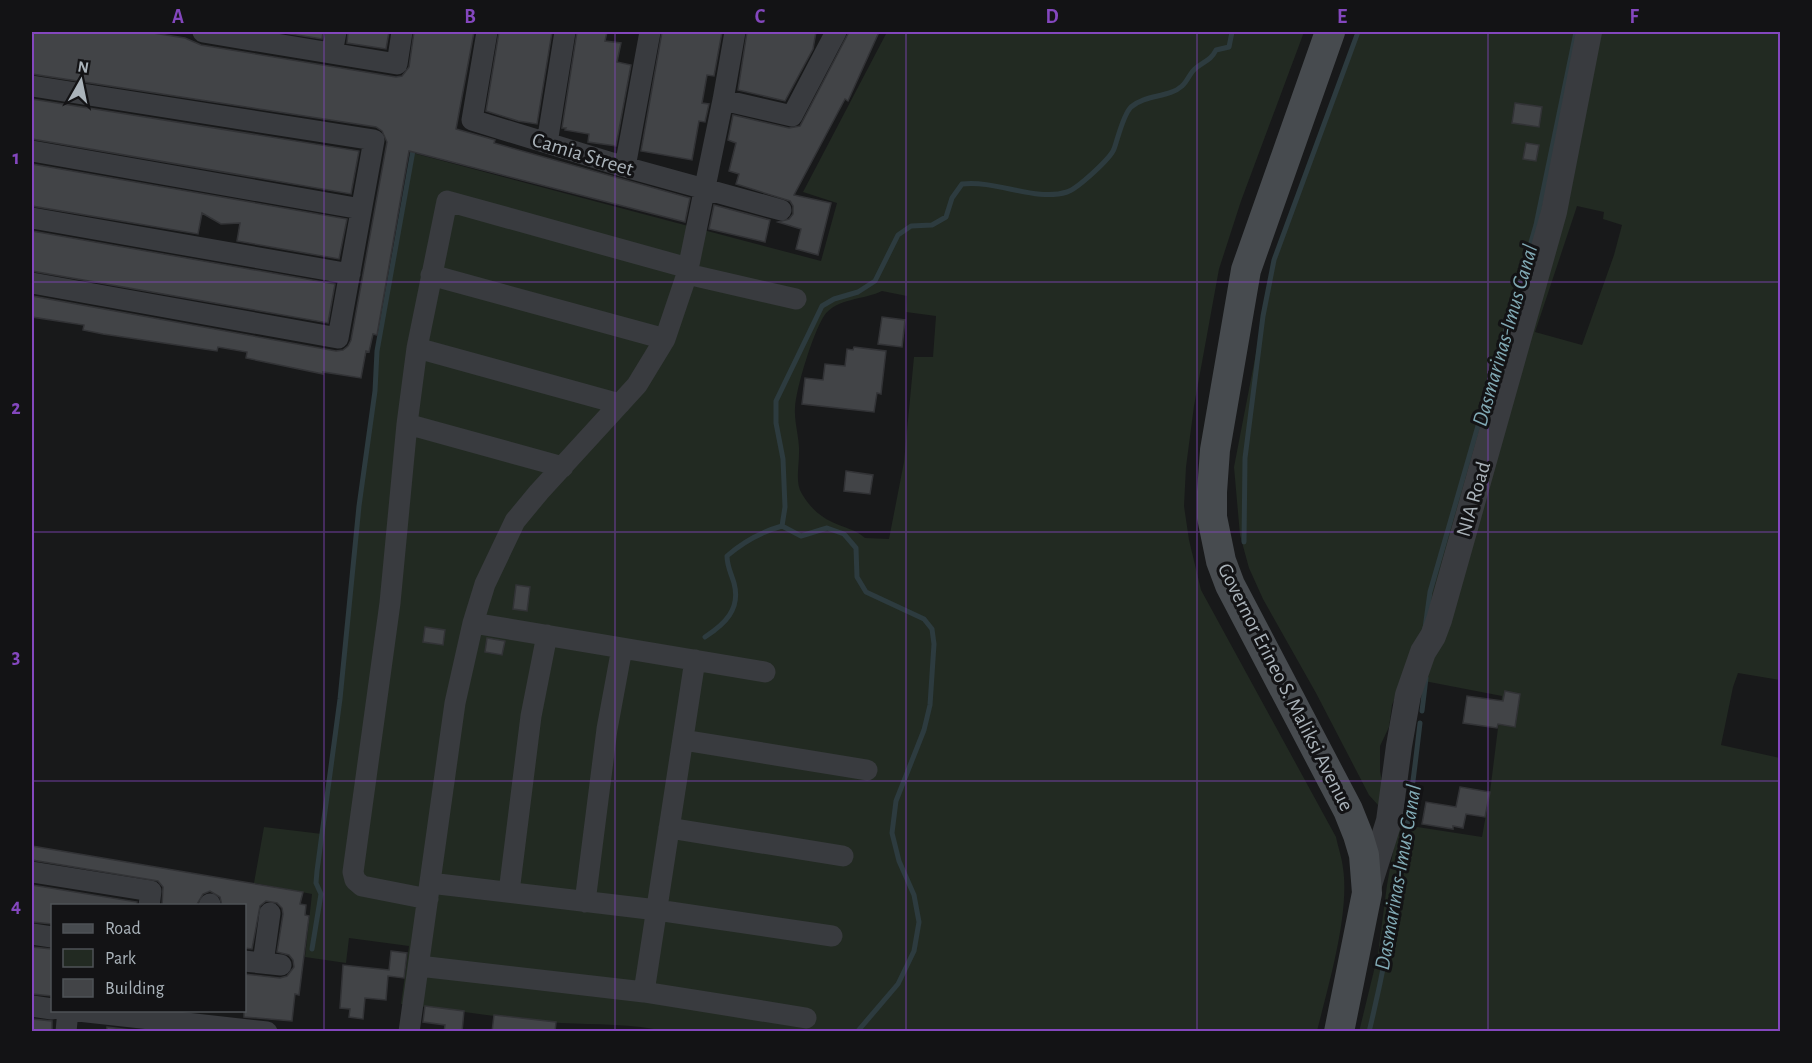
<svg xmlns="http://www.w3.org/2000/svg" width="1812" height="1063" viewBox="0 0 1812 1063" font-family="'Alegreya Sans',sans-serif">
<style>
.green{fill:#222a22;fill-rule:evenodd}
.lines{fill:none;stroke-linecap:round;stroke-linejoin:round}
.stream{stroke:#2d3b3f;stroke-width:5}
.building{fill:#424447;stroke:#323336;stroke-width:1.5}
.minor{stroke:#393b3f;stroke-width:21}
.tertiary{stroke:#393b3f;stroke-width:26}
.secondary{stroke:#474b4f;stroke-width:30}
.grid{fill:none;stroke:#8447be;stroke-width:1.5;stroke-opacity:0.55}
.labels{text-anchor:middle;stroke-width:6;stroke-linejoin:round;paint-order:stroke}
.street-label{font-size:21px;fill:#aab3ba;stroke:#131315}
.water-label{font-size:22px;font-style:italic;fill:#81aab5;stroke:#131315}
.neatline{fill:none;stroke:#8447be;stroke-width:2}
.grid-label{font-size:20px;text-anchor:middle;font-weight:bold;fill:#8447be}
</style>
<rect width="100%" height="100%" fill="#18191a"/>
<path class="green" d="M887 32H1304L1241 201 1219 269 1194 406 1186 467 1184 506 1189 540 1201 590 1336 837C1338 847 1342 858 1343 868 1350 913 1328 987 1317 1031L667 1032C632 1023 597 1025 561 1023 508 1019 454 1010 401 1004L409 946 349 938 346 963 305 957 312 894 254 883 264 827 322 834 340 699 359 506 375 391 377 351 413 153 821 261 837 203 803 192ZM882 291 907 296 906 312 936 316 933 357H914L904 462 889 539 865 538C855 529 844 528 832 522 819 516 810 507 802 494 795 483 799 467 799 454 800 439 794 423 795 408 796 388 813 333 824 316 836 298 864 300 882 291Z
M1358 32H1581L1548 188 1433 605 1392 705 1389 727 1380 746V771L1384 793 1378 805 1369 795 1316 693 1263 599 1249 568 1240 535 1234 467 1274 260Z
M1598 32H1780V680L1738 673 1733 687 1721 745 1780 758V1031L1359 1032 1378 954 1387 885 1398 824 1482 837 1490 792 1502 696 1419 680ZM1577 206 1604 212 1603 219 1622 225 1614 255 1582 345 1535 332Z"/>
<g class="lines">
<path class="stream" d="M1244 542 1245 458 1263 316 1274 260 1358 32
M1425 628 1430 592 1536 225 1576 32
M705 637C725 624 741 609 734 583 731 573 727 566 727 556 744 541 761 532 782 526
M1422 711 1426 678
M312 949 321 894 316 883 317 871 340 699 359 506 375 391 377 351 414 145
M857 1032 898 984 914 951 919 922 914 895 899 861 892 833 896 801 924 730 930 705 934 644 932 629 924 619 866 592 857 577 856 548 844 534 827 528 801 536 782 526 785 507 783 459 776 423V401L822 306 834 299 858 292 875 281 898 235 911 226 932 225 946 217 952 198 962 184C997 180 1036 202 1067 192 1077 189 1110 159 1114 149 1118 138 1123 115 1131 107 1146 94 1169 98 1182 86 1188 81 1190 72 1196 68 1205 61 1211 60 1216 50L1229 47 1232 32
M1369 1032C1394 929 1408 827 1420 723"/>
</g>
<path class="building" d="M32 32H147L185 38 201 45 396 77 402 76 409 67 414 32H474L456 129 495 140 494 143 690 198 685 222 409 151 377 335 373 334 369 352 366 351 361 378 323 372V374L246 358 247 352 218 347 217 351 103 334 83 330 84 325 32 317V296L336 351 343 350 348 346 351 340 387 142 382 131 376 127 32 74Z
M278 32H323L322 39Z
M348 32H389L386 49 347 43Z
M499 32H552L537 124 518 121 486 111Z
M577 32H607L605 41 621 43 617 62 631 65 616 146 588 142 589 134 565 130 566 128H562Z
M662 32H722L714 76 707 75 702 103 709 104 705 122 699 121 692 160 641 151Z
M747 32H816L813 49 785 101 738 90Z
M849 32H879L848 101 845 99 794 195 831 203 818 255 796 249 801 229 778 222 789 219 793 214V206L790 201 736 184 739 174 729 171 736 143 728 140 733 115 789 128 800 126Z
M32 99 359 151 351 194 32 139Z
M1515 103 1542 107 1539 127 1512 123Z
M1526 143 1539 145 1536 161 1523 159Z
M32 164 347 219 339 259 237 241 240 223 221 224 202 213 198 234 32 206Z
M714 205 770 220 765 242 709 229Z
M32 231 335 284 328 323 32 271Z
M882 317 905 320 902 347 878 344Z
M854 347 886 351 881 394 877 393 874 412 802 404 805 378 823 380 825 364 845 366 847 349 853 350Z
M846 471 873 475 870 494 844 491Z
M516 585 530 587 527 611 513 609Z
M425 627 445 630 443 645 423 642Z
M487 638 505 641 502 655 485 652Z
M1505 691 1520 694 1515 727 1498 724 1497 728 1463 723 1467 696 1503 701Z
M1460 787 1490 792 1485 817 1466 814 1463 828 1453 826V829L1422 824 1426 802 1456 807Z
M32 846 303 892 300 904 306 905 305 915 309 916 299 995 295 994 292 1021 244 1017V974L280 978 287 976 294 967 293 960 289 955 277 952 283 914 282 908 277 903 266 901 260 906 252 949 244 948V906H222L220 897 210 891 203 894 196 906H162L163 887 158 881 32 860Z
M32 885 137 902 136 906H52V924L32 922Z
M32 947 52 949V996L32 994Z
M391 951 407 953 404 978 388 976 386 1000 365 998 363 1019 349 1017 350 1009 340 1008 343 965 389 970Z
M425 1006 464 1011 462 1032H444L445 1025 423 1022Z
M494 1015 556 1022 555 1032H492Z
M32 1019 52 1021V1032H32Z
M107 1027 147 1032H107Z"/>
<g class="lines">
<path class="minor" d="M203 32 397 64 402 32
M487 32 472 120 625 167 781 210
M332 53 336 32
M32 86 374 140 338 338 32 283
M723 100 792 116 836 32
M547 143 565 32
M32 151 361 209
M625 167 650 32
M32 218 350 274
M687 274 796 299
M431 275 665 339
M417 348 620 404
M407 424 563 467
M473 623 765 672
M683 740 867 770
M669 828 843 856
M32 872 151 891 149 906
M430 883 657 910 832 936
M509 892 531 716 547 635
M428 899 362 886 355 880 353 872 390 603 407 424 417 348 447 201 688 268
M585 902 607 729 622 648
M209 906 210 904
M32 934 52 937
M244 961 281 965
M263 963 270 913
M419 966 644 992 806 1018
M644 992 695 660
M32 1006 52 1009
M69 1010 267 1032
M66 1032 68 1010
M409 1032 455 703 473 623 485 584 515 521 539 492 637 385 665 339 687 274 723 100 735 32"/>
<path class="tertiary" d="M1368 888 1389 821 1399 746 1408 695 1423 652 1433 636 1439 620 1554 212 1589 32"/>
<path class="secondary" d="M1330 32 1246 270 1215 450 1212 492V517L1221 561 1230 585 1348 810 1358 835 1364 855 1367 893 1339 1032"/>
</g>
<path class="grid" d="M324 32V1032M615 32V1032M906 32V1032M1197 32V1032M1488 32V1032M32 282H1780M32 532H1780M32 781H1780"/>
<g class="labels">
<g class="street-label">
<text transform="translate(583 154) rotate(17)" y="7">Camia Street</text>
<text transform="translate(1473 499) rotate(-74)" y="7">NIA Road</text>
<text transform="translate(1286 687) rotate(63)" y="7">Governor Erineo S. Maliksi Avenue</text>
</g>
<g class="water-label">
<text transform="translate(1504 335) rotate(-74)" y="8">Dasmarinas-Imus Canal</text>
<text transform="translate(1397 877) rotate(-80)" y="8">Dasmarinas-Imus Canal</text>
</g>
</g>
<rect width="1812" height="1063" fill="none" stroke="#131315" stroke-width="66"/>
<rect x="51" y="904" width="195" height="108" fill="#131315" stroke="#4f5357" stroke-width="1.5"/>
<rect x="63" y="924" width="30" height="9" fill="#474b4f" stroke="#4f5357" stroke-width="1.5"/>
<text x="105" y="934" font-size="18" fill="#aab3ba">Road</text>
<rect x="63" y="949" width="30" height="18" fill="#222a22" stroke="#4f5357" stroke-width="1.5"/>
<text x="105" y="964" font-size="18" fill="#aab3ba">Park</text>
<rect x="63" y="979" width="30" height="18" fill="#424447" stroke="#4f5357" stroke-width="1.5"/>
<text x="105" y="994" font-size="18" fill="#aab3ba">Building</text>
<g transform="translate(81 81) rotate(9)" stroke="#131315" stroke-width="4.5" paint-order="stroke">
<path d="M0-4.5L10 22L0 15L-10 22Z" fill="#aab3ba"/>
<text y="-9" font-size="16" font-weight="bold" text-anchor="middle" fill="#aab3ba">N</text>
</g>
<rect x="33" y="33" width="1746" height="997" class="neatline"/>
<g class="grid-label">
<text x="178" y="23">A</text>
<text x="470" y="23">B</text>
<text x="760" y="23">C</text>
<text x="1052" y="23">D</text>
<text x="1342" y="23">E</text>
<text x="1634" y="23">F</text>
<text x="16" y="164">1</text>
<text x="16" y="414">2</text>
<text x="16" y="663">3</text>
<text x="16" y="912">4</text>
</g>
</svg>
